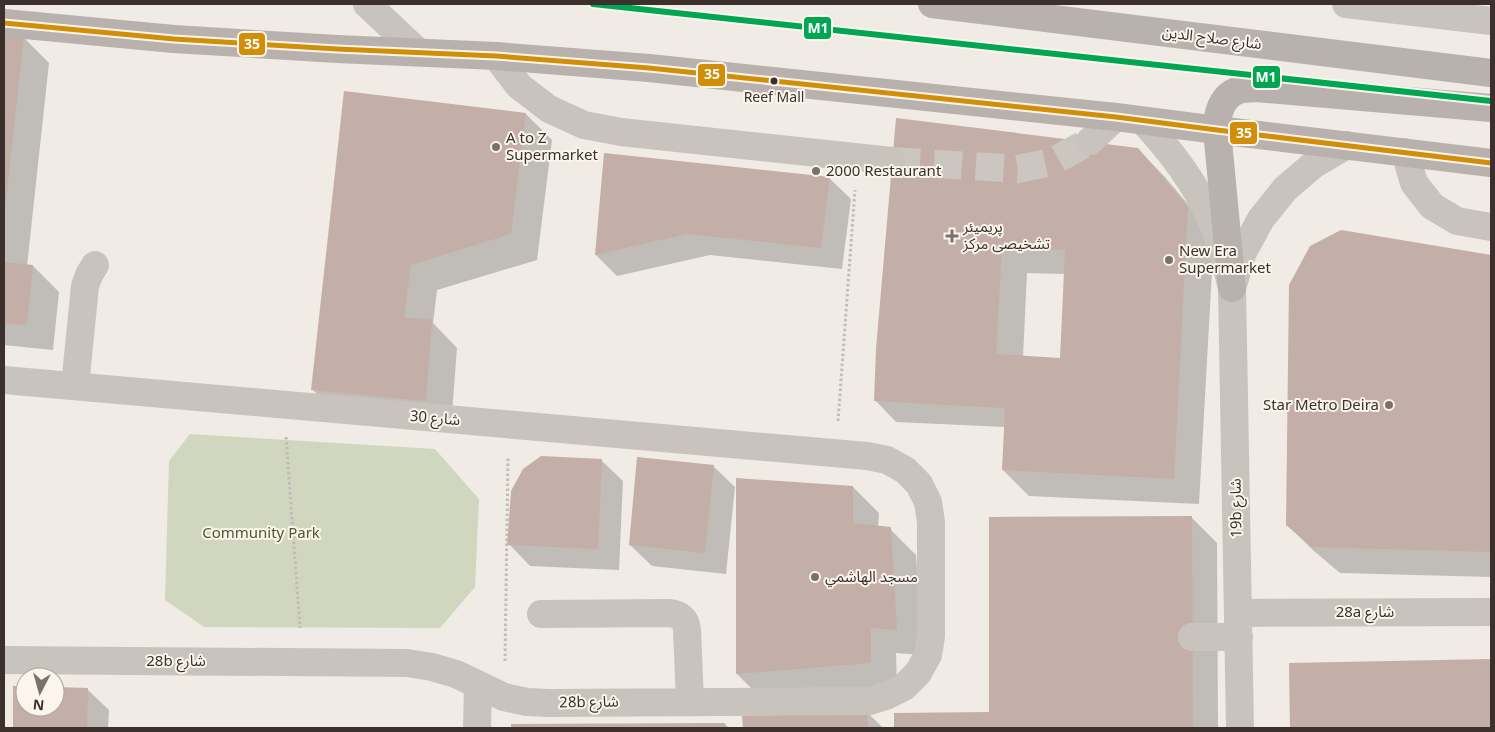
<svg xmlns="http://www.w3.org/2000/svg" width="1495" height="732" viewBox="0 0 1495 732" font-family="'Noto Sans','Noto Sans Arabic',sans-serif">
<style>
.green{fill:#d1d6bf}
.shadow{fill:#0003;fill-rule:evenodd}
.building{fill:#c3afa7;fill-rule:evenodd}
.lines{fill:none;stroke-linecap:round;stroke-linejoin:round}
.minor-tunnel{stroke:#ccc6c0;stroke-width:28;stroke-dasharray:28 14;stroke-linecap:butt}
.path{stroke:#c2bbb6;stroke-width:3;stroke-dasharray:2.5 2.5;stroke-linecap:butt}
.minor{stroke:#c9c3be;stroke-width:28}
.major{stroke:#b8b1ad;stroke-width:28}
.bus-1-casing{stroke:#fbf5ee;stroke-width:9}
.bus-1{stroke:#d18e09;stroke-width:5}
.metro-1-casing{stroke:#fbf5ee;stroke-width:10}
.metro-1{stroke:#00a651;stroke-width:6}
.bus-dot{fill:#3b302b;stroke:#fbf5ee;stroke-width:2}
.poi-dot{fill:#7a716c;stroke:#fbf5ee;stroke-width:2}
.labels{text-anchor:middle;stroke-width:4;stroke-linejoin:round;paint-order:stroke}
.bus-label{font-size:14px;fill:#3b302b;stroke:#fbf5ee}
.street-label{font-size:15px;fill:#3b302b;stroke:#fbf5ee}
.poi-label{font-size:15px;fill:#3b302b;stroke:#fbf5ee;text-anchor:start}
.park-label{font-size:15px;fill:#4a5a2e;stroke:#fbf5ee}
.line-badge{stroke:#fbf5ee;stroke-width:2}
.badge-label{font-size:14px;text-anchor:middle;font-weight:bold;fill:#fff}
</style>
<rect width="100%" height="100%" fill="#f0ebe5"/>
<path class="green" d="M190 434 435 449 479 499 475 587 440 628 204 627 165 600 169 461Z"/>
<path class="shadow" d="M4 35 23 37 49 63 27 266H33L59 292 53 350 4 345Z
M345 92 526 114 552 140 537 260 437 290 433 323 457 348 451 426 338 415 312 389Z
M897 119 1138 149 1164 176 1214 235 1199 504 1029 496 1003 470 1005 427 896 422 875 400ZM1027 273 1065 274 1061 359 1023 357Z
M605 154 829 178 851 199 842 269 710 255 617 276 596 255Z
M1341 232 1491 256V577L1340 573 1314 551 1287 525Z
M601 460 623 481 619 570 530 566 509 544Z
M713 466 735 487 726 574 652 566 630 545Z
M738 479 853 487 879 513 878 527 890 529 916 555 923 655 896 653 897 688 763 700 737 674Z
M1191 517 1217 543 1218 728H895V714L991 713Z
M1491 660V728H1291L1290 664Z
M14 687 25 688V707H55V688L87 689 109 710 108 728H14Z
M867 712 883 728H744V717Z
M725 724 729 728H512V725Z"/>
<path class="building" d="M4 34 24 36 5 209H4Z
M344 91 526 113 511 234 411 265 404 317 432 320 426 401 311 390Z
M896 118 1138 148 1188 207 1174 479 1002 470 1005 408 874 401 876 349ZM1002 247 1065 250 1060 358 996 354Z
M604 153 830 177 821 248 687 234 595 255Z
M1341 230 1491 255V552L1312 547 1286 525 1289 285 1310 246Z
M4 262 33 265 27 325 4 323Z
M541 456 602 459 598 549 507 545 511 491 523 469Z
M637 457 714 465 705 553 629 545Z
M736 478 853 486V523L891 527 897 630 871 628V663L736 674Z
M1192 516 1193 728H894V713L989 712V517Z
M1491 659V728H1290L1289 663Z
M13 686H25V707H55V687L88 688 87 728H13Z
M867 711 868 728H743L742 716Z
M725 723V728H511V724Z"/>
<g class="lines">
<path class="minor-tunnel" d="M892 161 1018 169 1052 162 1090 141"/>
<path class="path" d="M838 421 855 190
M286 437 300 628
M505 661 508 457"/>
<path class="minor" d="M367 4 418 52
M1346 4 1491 21
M496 56 519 86 549 109 584 125 621 132 892 161
M1143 121C1169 149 1193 179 1209 215 1220 238 1226 264 1232 288L1240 728
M1090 141 1116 117
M1405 152 1414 183 1432 206 1457 221 1491 227
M1232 288 1243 252 1261 219 1285 189 1313 165 1347 145
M4 380 867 456 887 460 905 470 919 484 928 502 931 522V636L928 655 918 673 904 687 886 696 870 701 549 703 527 702 504 697 456 674 432 667 407 663 4 660
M75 386 85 286 89 275 95 265
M1238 613 1491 612
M541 614 669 613C680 614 686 619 687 630L690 701
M1192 637H1239
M477 728 478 685"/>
<path class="major" d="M932 4 1491 73
M4 23 174 39 337 49 496 56 649 68 1116 117 1217 130 1491 163
M1232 288 1217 130C1217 114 1221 96 1239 90 1244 88 1251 89 1256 88L1491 108"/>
<defs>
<path id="bus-1" d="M4 23 174 39 337 49 496 56 649 68 1116 117 1217 130 1491 163"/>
</defs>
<use href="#bus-1" class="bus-1-casing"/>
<use href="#bus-1" class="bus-1"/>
<defs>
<path id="metro-1" d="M593 4 1491 101"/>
</defs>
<use href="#metro-1" class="metro-1-casing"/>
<use href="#metro-1" class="metro-1"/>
</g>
<circle class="bus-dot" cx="774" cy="81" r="4.5"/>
<g class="poi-dot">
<circle cx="496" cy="147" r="5"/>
<circle cx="816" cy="171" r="5"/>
<path d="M949.5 228.5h5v5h5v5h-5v5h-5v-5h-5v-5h5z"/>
<circle cx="1169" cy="260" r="5"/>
<circle cx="1389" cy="405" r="5"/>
<circle cx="815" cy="577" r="5"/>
</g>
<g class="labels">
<g class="bus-label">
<text x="774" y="102">Reef Mall</text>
</g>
<g class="street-label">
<text transform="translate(1212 38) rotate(7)" y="5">شارع صلاح الدين</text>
<text transform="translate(435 418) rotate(5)" y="5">شارع 30</text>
<text transform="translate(1236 508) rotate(-91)" y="5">19b شارع</text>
<text x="1365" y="617">28a شارع</text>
<text x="176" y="666">28b شارع</text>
<text transform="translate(589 702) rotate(-1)" y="5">28b شارع</text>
</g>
<g class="poi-label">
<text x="506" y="143">A to Z<tspan x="506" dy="17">Supermarket</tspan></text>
<text x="826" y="176">2000 Restaurant</text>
<text x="963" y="232">پریمیئر<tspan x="963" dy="17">تشخیصی مرکز</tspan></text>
<text x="1179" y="256">New Era<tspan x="1179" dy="17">Supermarket</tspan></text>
<text x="1379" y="410" text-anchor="end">Star Metro Deira</text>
<text x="825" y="582">مسجد الهاشمي</text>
</g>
<g class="park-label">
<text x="261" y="538">Community Park</text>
</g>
</g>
<g class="line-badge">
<rect x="803" y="16" width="29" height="24" rx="5" fill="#00a651"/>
<rect x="238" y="32" width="28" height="24" rx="5" fill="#d18e09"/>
<rect x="697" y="63" width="29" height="24" rx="5" fill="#d18e09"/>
<rect x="1252" y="65" width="29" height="24" rx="5" fill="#00a651"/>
<rect x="1229" y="121" width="29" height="24" rx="5" fill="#d18e09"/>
</g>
<g class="badge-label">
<text x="818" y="33">M1</text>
<text x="252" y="49">35</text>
<text x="712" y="79">35</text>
<text x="1266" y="82">M1</text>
<text x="1244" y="138">35</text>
</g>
<rect width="1495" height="732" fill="none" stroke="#3b302b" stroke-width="10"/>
<g transform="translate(40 692) rotate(186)"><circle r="24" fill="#fbf5ee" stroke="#aea6a0"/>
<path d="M0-4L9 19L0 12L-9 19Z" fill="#7a716c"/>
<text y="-8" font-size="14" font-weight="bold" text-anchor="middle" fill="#3b302b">N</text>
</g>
</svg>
